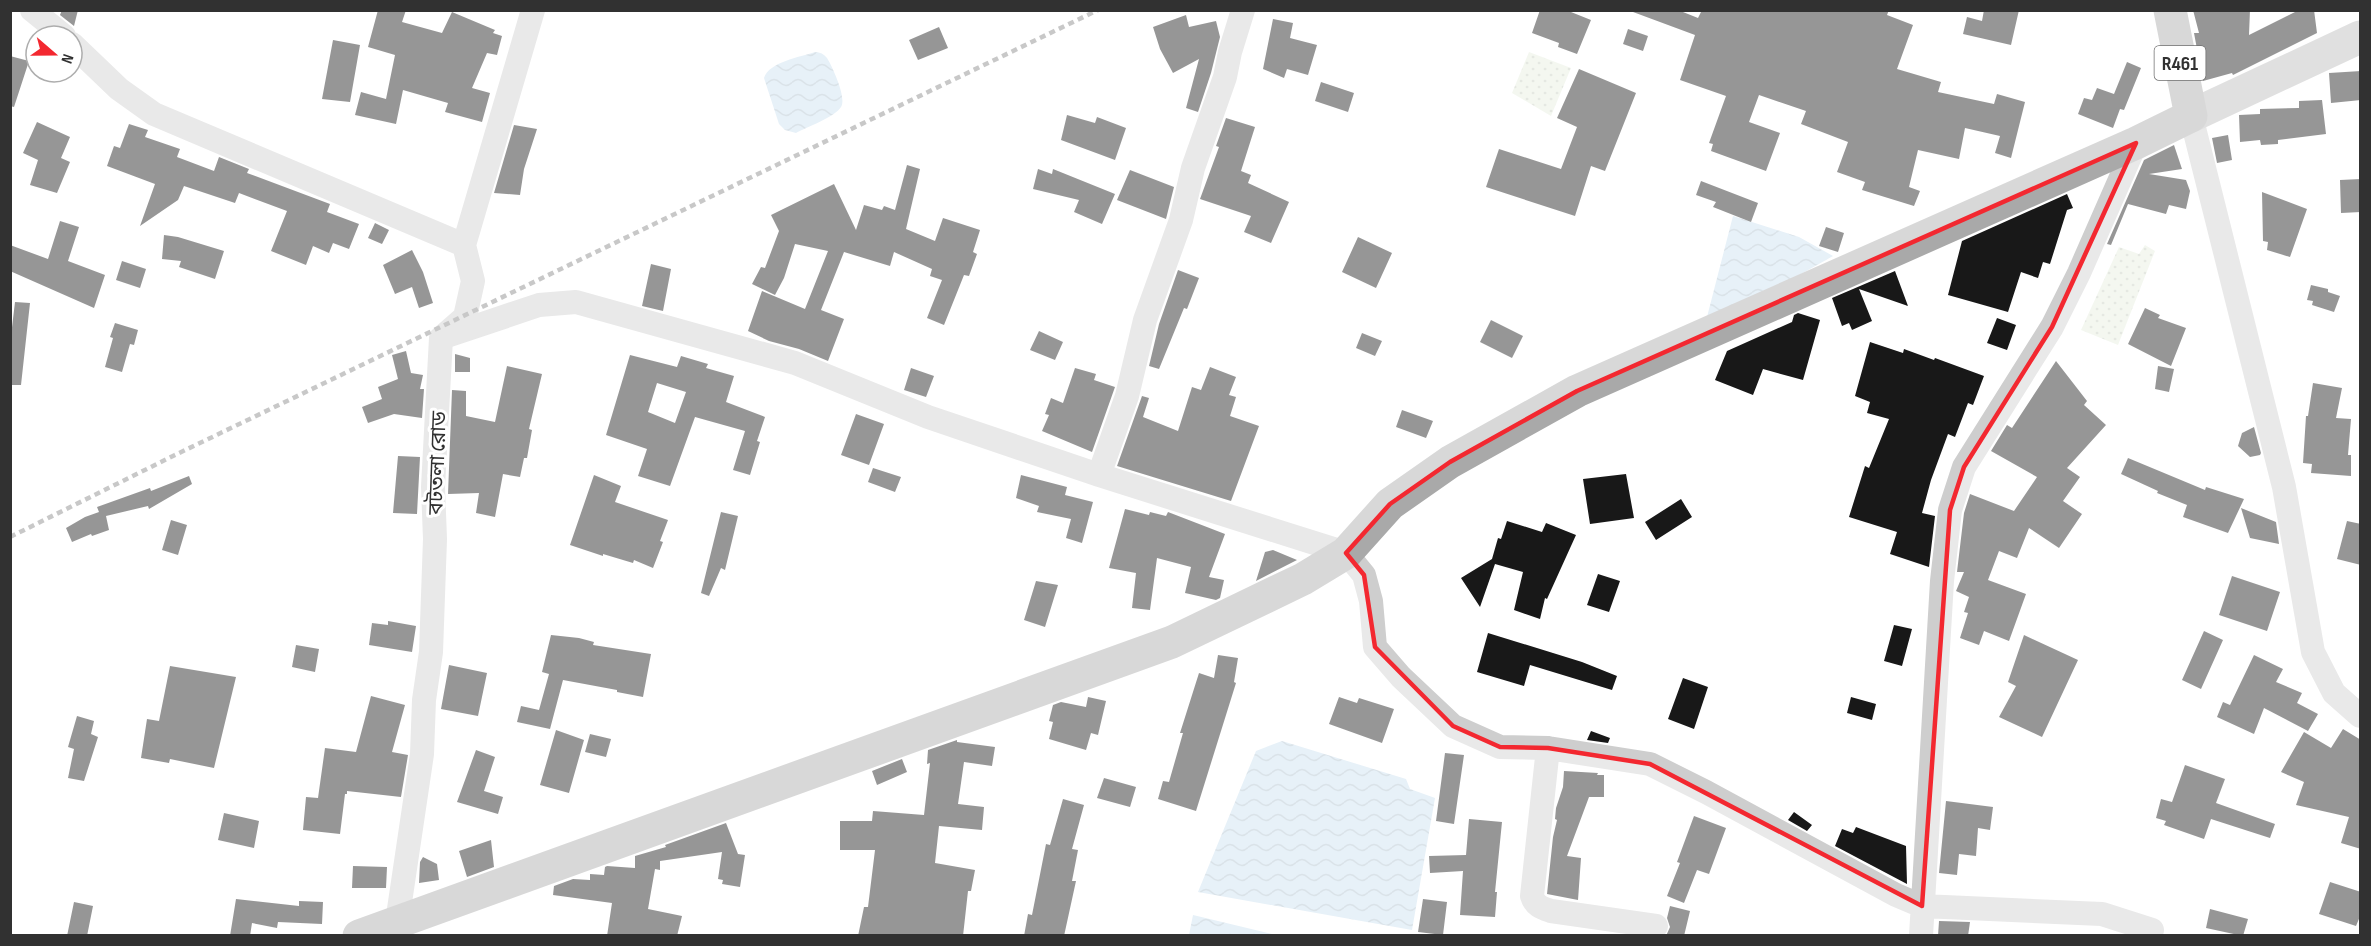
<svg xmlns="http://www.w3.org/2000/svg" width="2371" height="946" viewBox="0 0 2371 946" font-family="'Sofia Sans Condensed','Noto Sans Bengali',sans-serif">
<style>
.park{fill:url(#park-dots)}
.water{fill:url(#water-waves)}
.building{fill:#181818;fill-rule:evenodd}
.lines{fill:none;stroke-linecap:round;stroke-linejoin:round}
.street{stroke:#cecece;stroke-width:24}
.secondary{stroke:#bbb;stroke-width:33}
.primary{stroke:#a9a9a9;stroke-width:33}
.rail{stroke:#868686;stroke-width:4.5;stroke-dasharray:6 4.5;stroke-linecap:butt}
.marked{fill:none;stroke:#f32830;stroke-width:4.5;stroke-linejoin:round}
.labels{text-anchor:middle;stroke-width:6;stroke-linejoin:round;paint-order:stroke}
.shield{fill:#fff;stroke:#6f6f6f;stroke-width:1.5}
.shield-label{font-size:20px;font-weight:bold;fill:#313131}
.street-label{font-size:21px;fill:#313131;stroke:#fff}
</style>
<defs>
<pattern id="park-dots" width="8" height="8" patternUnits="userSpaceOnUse" patternTransform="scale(1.5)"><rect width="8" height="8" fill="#e6eede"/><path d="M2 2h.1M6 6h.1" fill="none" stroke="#c6cdbf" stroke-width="1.8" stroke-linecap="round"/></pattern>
<pattern id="water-waves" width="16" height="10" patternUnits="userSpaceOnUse" patternTransform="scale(1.5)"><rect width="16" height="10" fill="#c9dfef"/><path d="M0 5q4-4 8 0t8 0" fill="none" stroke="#adc0cd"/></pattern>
</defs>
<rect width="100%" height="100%" fill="#fff"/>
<path class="park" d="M1529 52 1571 68 1551 116 1512 93Z
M2145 245 2155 251 2118 345 2081 330 2119 247 2139 254Z"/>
<path class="water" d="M815 52C820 52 824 54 827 58 832 66 847 98 841 107 835 117 807 127 796 133L785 130 779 124 764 78C769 62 800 57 815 52Z
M1733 216 1799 237 1833 256 1787 282 1707 317Z
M1282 741 1406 779 1410 789 1435 798 1412 930 1198 892 1256 751Z
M1193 915 1276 935H1189Z"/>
<path class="building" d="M62 10H78L74 26 60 15Z
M378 10H406L402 22 442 33 452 12 495 30 493 33 502 36 497 55 487 53 472 88 490 93 482 122 445 112 448 103 403 90 396 124 355 115 361 92 386 99 395 55 368 47Z
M1540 10H1566L1591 20 1577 54 1558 47 1559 43 1532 33Z
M1634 10H1678L1698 18 1702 10H1889L1887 15 1913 25 1897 69 1941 82 1938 92 1994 104 1997 94 2025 102 2011 158 1995 153 2000 136 1965 128 1959 159 1918 150 1909 187 1920 191 1914 206 1862 190 1865 182 1837 172 1848 142 1801 124 1806 111 1759 95 1749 122 1780 133 1766 171 1711 151 1713 144 1709 143 1726 96 1680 80 1695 35 1633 12Z
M1984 10H2019L2011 45 1963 34 1967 17 1982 21Z
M2193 10H2250L2249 35 2299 10H2314L2317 33 2233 75 2232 73 2203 81 2194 33H2199Z
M1186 15 1189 27 1216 21 1220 37 1211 73 1198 112 1186 108 1199 59 1173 73 1160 49 1153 27Z
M1273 19 1293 23 1290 38 1317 45 1308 75 1287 69 1284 78 1263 69Z
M939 27 948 48 918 60 909 40Z
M1628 29 1648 36 1643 51 1623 44Z
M333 40 360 45 350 102 322 99Z
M10 56 29 61 14 107 10 106Z
M2127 62 2141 68 2124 110 2120 109 2113 128 2078 114 2084 98 2092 100 2097 88 2114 94Z
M1579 69 1636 93 1605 171 1591 166 1575 216 1486 187 1499 149 1561 169 1577 127 1557 118Z
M2361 71V100L2331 103 2329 73Z
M1321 82 1354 93 1348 112 1315 101Z
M2322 100 2326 134 2278 140V144L2261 145 2260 140 2240 142 2239 115 2260 114V109L2299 108V101Z
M1067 115 1095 123 1097 117 1126 128 1115 160 1061 140Z
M1226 118 1255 127 1241 171 1251 175 1248 183 1289 202 1271 243 1244 232 1251 216 1200 199 1219 147 1216 146Z
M37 122 70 137 61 158 70 162 57 193 30 185 38 160 23 153Z
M129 124 148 130 145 137 180 149 177 157 214 171 219 157 249 169 247 173 330 204 327 212 359 224 349 249 333 243 329 253 313 246 306 265 271 251 287 211 239 193 235 203 184 186 178 200 140 226 155 184 107 166 114 146 120 148Z
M514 125 537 129 524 169 520 195 494 193Z
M2228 135 2232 160 2217 163 2212 138Z
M2174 145 2182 169 2149 174 2186 180 2190 191 2186 209 2169 205 2166 214 2128 204 2111 245 2107 244 2144 160Z
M907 165 920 169 906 229 935 241 943 218 980 230 973 252 977 254 969 276 964 275 944 325 927 318 942 280 930 276 932 269 894 252 890 266 844 252 821 310 844 319 828 361 799 349 769 341 748 331 762 291 805 309 828 251 795 244 784 278 775 295 752 284 761 267 765 268 779 231 771 215 834 184 856 230 864 205 882 210 884 206 895 210Z
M1038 169 1052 174 1053 169 1115 194 1102 224 1074 212 1079 200 1033 189Z
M1130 170 1174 187 1166 219 1117 200Z
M2361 179V212L2341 213 2340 180Z
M1701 181 1758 203 1751 222 1713 207 1716 202 1696 195Z
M2262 192 2307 209 2290 257 2267 250 2268 242 2263 241Z
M2067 194 2073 208 2067 210 2050 264 2043 262 2038 278 2021 272 2008 312 1948 295 1962 241Z
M60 221 79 227 68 261 105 275 94 308 10 271V245L48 259Z
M375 223 389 230 382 244 368 238Z
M1826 227 1844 233 1838 252 1819 246Z
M164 235 178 237 224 251 215 279 179 267 181 261 162 259Z
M1358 237 1392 253 1376 288 1342 272Z
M412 250 423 272 433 303 419 308 412 287 395 294 383 265Z
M122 261 146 269 140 288 116 280Z
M651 264 671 269 663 311 642 306Z
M1178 270 1199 278 1187 309 1184 308 1159 369 1149 366 1159 324Z
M1895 271 1908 306 1859 289 1872 321 1852 330 1849 323 1842 326 1832 298Z
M2311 285 2328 289V292L2340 296 2334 312 2312 305 2313 301 2307 300Z
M15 302 30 303 21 385H10V344Z
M2145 308 2160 315 2158 318 2186 328 2171 366 2128 344Z
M1798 313 1820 320 1803 380 1763 369 1753 395 1715 380 1727 351 1792 322 1794 315Z
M1997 318 2016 325 2007 350 1987 343Z
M1491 320 1523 336 1512 358 1480 342Z
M115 323 138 330 134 345 130 344 122 372 105 367 113 338 110 337Z
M1039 331 1063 342 1055 360 1030 350Z
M1362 333 1382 341 1375 356 1356 348Z
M1870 342 1903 353 1904 349 1934 360 1935 358 1984 376 1973 405 1968 403 1955 437 1948 434 1931 480 1922 513 1935 516 1929 567 1890 554 1897 532 1849 517 1865 466 1869 468 1889 419 1867 413 1870 402 1855 396Z
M406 351 411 373 423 375 420 389H424L422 418 394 414 368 423 362 407 382 399 378 387 398 379 392 355Z
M455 354 470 358V372H455Z
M630 355 677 367 681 356 708 364 706 368 734 376 726 402 765 417 757 441 760 442 750 475 733 470 745 431 695 417 670 486 638 476 647 449 606 435ZM657 383 686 392 675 423 648 412Z
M2056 361 2087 401 2084 405 2106 425 2067 468 2080 477 2063 501 2082 514 2059 548 2029 528 2017 558 1999 551 1988 580 2026 594 2009 641 1984 631 1979 645 1960 638 1968 613 1964 612 1969 597 1956 591 1964 572H1957L1964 513 1970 494 2014 511 2037 477 1991 451 2007 425 2012 428Z
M507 366 542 374 529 429 532 430 527 458H524L520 477 503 474 495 517 476 513 479 493 448 494 452 390 466 391V416L495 422Z
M2158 366 2174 369 2169 392 2155 389Z
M1210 367 1236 377 1229 395 1236 397 1230 416 1259 426 1231 501 1117 466 1142 396 1149 398 1143 417 1178 431 1192 387 1201 390Z
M911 368 934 376 926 397 904 390Z
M1075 368 1096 374 1094 380 1115 387 1092 452 1042 431 1049 415 1045 414 1051 398 1063 403Z
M2313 383 2342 388 2336 418 2351 419 2348 455H2351V476L2311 473 2312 464 2303 463 2306 416H2308Z
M1402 410 1433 421 1426 438 1396 427Z
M856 414 884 424 869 465 841 455Z
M2254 427 2261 453 2260 455 2250 457 2238 446 2242 433Z
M398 456 420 457 417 514 393 513Z
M2128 458 2205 490 2206 487 2244 499 2228 533 2183 517 2187 505 2157 493 2158 491 2121 474Z
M873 468 901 477 895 492 868 482Z
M1626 474 1634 518 1590 524 1583 479Z
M594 475 621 486 615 502 668 520 660 541 663 542 653 568 634 560 633 563 603 554V556L570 545Z
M1021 475 1067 487 1065 495 1093 502 1082 543 1066 538 1071 519 1037 512 1039 506 1016 498Z
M189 476 192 484 149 509 148 506 106 516 109 530 92 536 91 534 72 542 66 528 85 517 99 512 97 507 150 488 151 491Z
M1681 499 1692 517 1656 540 1645 522Z
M2241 508 2276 522 2279 544 2250 538Z
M1125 509 1149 515 1150 512 1166 516 1168 512 1225 534 1209 577 1224 580 1220 598 1216 600 1185 593 1191 567 1157 558 1150 610 1132 608 1136 573 1109 568Z
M721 512 738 516 725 570 721 568 709 596 701 593Z
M171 520 187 525 178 555 162 550Z
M1507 521 1542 532 1546 523 1576 535 1547 599 1545 598 1540 619 1514 610 1523 572 1495 564 1480 607 1461 578 1492 559 1498 538 1501 539Z
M2347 521 2361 524V565L2337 559Z
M1273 550 1297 560 1256 581 1265 552Z
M1598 574 1620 581 1609 612 1587 605Z
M2232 576 2280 592 2267 631 2219 615Z
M1036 581 1058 585 1045 627 1024 620Z
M388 621 416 626 412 652 369 645 372 623 388 625Z
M1894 625 1912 629 1902 666 1884 661Z
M2204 631 2223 640 2201 689 2182 680Z
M1488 633 1582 662 1617 676 1612 690 1530 665 1524 686 1477 672Z
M551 635 579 638 594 642 593 645 651 654 643 697 617 692V690L563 680 550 729 517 722 521 706 539 710 549 674 542 672Z
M2024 635 2078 660 2042 737 1999 717 2016 686 2008 682Z
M296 645 319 649 315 672 292 667Z
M1218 655 1238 658 1234 682 1236 683 1196 811 1158 799 1163 781 1169 782 1183 733H1180L1199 673 1214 678Z
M2254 655 2283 669 2276 682 2302 693 2297 703 2318 714 2308 731 2264 708 2254 734 2217 717 2223 702 2230 705Z
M449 665 487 673 478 716 441 709Z
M170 666 236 677 214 768 170 759 169 763 141 758 147 719 159 721Z
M1683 678 1708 687 1694 729 1668 719Z
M371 696 405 705 392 752 408 755 401 797 347 791V794H345L340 834 303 830 306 797 318 798 325 748 356 752Z
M1088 697 1106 701 1098 735 1091 733 1086 750 1049 739 1053 722 1049 721 1053 705 1061 702 1086 707Z
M1339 697 1357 703 1359 698 1394 709 1382 743 1329 724Z
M1851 697 1876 704 1872 720 1847 713Z
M77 716 94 721 91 734 98 737 84 781 68 778 74 749 68 747Z
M2343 729 2361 740V849L2341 843 2349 817 2296 805 2304 782 2281 772 2304 732 2331 748Z
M556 730 584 740 569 793 540 785Z
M1591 731 1610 738 1608 743 1587 740Z
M590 734 611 739 606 757 585 752Z
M957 740V742L995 747 992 766 964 762 958 804 984 807 982 830 939 826 935 863 975 870 971 891H968L963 936H858L864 907H868L875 850H840V821H872L873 811 924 815 930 763 927 764 928 750Z
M476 750 495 757 484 791 503 797 498 814 457 802Z
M1445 753 1464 755 1454 824 1436 821Z
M902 759 907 772 877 785 872 771Z
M2185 765 2225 779 2216 803 2275 824 2270 838 2211 819 2204 839 2164 825 2166 821 2156 818 2161 799 2172 802Z
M1564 771 1598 773 1597 775H1604V797H1589L1567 856 1581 858 1578 900 1547 894 1553 837 1557 820 1555 819 1556 808 1563 787Z
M1104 778 1136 787 1130 807 1097 798Z
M1063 799 1084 805 1072 849 1078 850 1072 881H1076L1064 936H1024L1028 914 1032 915 1046 844 1050 845Z
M1946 801 1993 807 1990 830 1978 828 1976 856 1959 854 1957 875 1939 873Z
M1794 812 1812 825 1807 831 1788 820Z
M224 813 259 821 254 848 218 840Z
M1694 816 1726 828 1709 874 1697 870 1684 903 1667 896 1680 863 1677 862Z
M1469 819 1502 822 1495 892H1497L1495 917 1460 915 1463 871 1430 873 1429 856 1466 855Z
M726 823 738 854 745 855 740 887 722 884 723 880 718 879 722 852 660 861V870L655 869 648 909 682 916 677 936H607L612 903 553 895 554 886 573 879 590 880V874L604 875 605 867 607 866 635 868V856L666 847 665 845Z
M1856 827 1906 846 1907 884 1835 846 1842 829 1853 833Z
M491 840 494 867 467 877 459 851Z
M423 857 437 864 439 880 419 883 420 862Z
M353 866 387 867 386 888H352Z
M2330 882 2361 892V914L2356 926 2319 914Z
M236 899 299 906V901L323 902 322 924 278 922 277 928 252 923 250 936H230Z
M1423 899 1447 902 1443 935 1418 932Z
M74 902 93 906 87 936H67Z
M1670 906 1690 911 1684 936H1666L1670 927 1667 918Z
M2210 909 2248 919 2243 936 2206 928Z
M1939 921 1970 922 1968 936H1938Z"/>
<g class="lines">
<path class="street" d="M32 10 64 36
M72 44 119 89 154 114 464 245
M2191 116 2284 487 2313 652 2334 693 2360 716
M441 338 539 305 576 302 795 363 928 417 1099 475 1346 553 1364 575 1371 601 1375 647 1401 677 1453 726 1500 747 1548 748 1650 764 1706 792 1896 895 1922 906 2102 914 2152 930
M1099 475 1127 396 1145 320 1181 220 1193 168 1225 77 1230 52 1243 10
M1548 748 1532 896C1535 906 1542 908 1551 911L1656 926
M395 936 422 754 424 700 431 652 435 539 433 487 441 338 465 317 473 281 464 245 533 10
M1921 936 1942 581 1950 510 1964 467 2052 327 2079 273 2136 143"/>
<path class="secondary" d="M2191 116 2360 37"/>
<path class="primary" d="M359 936 1172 642 1303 579 1346 553 1390 504 1450 462 1577 391 2136 143 2191 116 2170 10"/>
<path class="rail" d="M10 537 175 455 1098 10"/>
</g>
<path d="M0 0H2371V946H0ZM2136 143 2052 327 1964 467 1950 510 1922 906 1650 764 1548 748 1500 747 1453 726 1375 647 1364 575 1346 553 1390 504 1450 462 1577 391Z" fill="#fff" fill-opacity=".55" fill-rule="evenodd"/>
<path class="marked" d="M2136 143 2052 327 1964 467 1950 510 1922 906 1650 764 1548 748 1500 747 1453 726 1375 647 1364 575 1346 553 1390 504 1450 462 1577 391Z"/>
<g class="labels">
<rect class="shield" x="2154.5" y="46" width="51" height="34" rx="4.5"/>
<g class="shield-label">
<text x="2180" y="70">R461</text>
</g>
<g class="street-label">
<text transform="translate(437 463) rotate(-88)" y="7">বটতলা রোড</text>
</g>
</g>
<rect width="2371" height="946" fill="none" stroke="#313131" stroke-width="24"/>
<g transform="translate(54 54) rotate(110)"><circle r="28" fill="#ffffff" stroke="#adadad" stroke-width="1.5"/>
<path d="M0-4.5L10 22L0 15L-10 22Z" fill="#f32830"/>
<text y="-9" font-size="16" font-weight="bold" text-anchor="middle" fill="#313131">N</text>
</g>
</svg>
